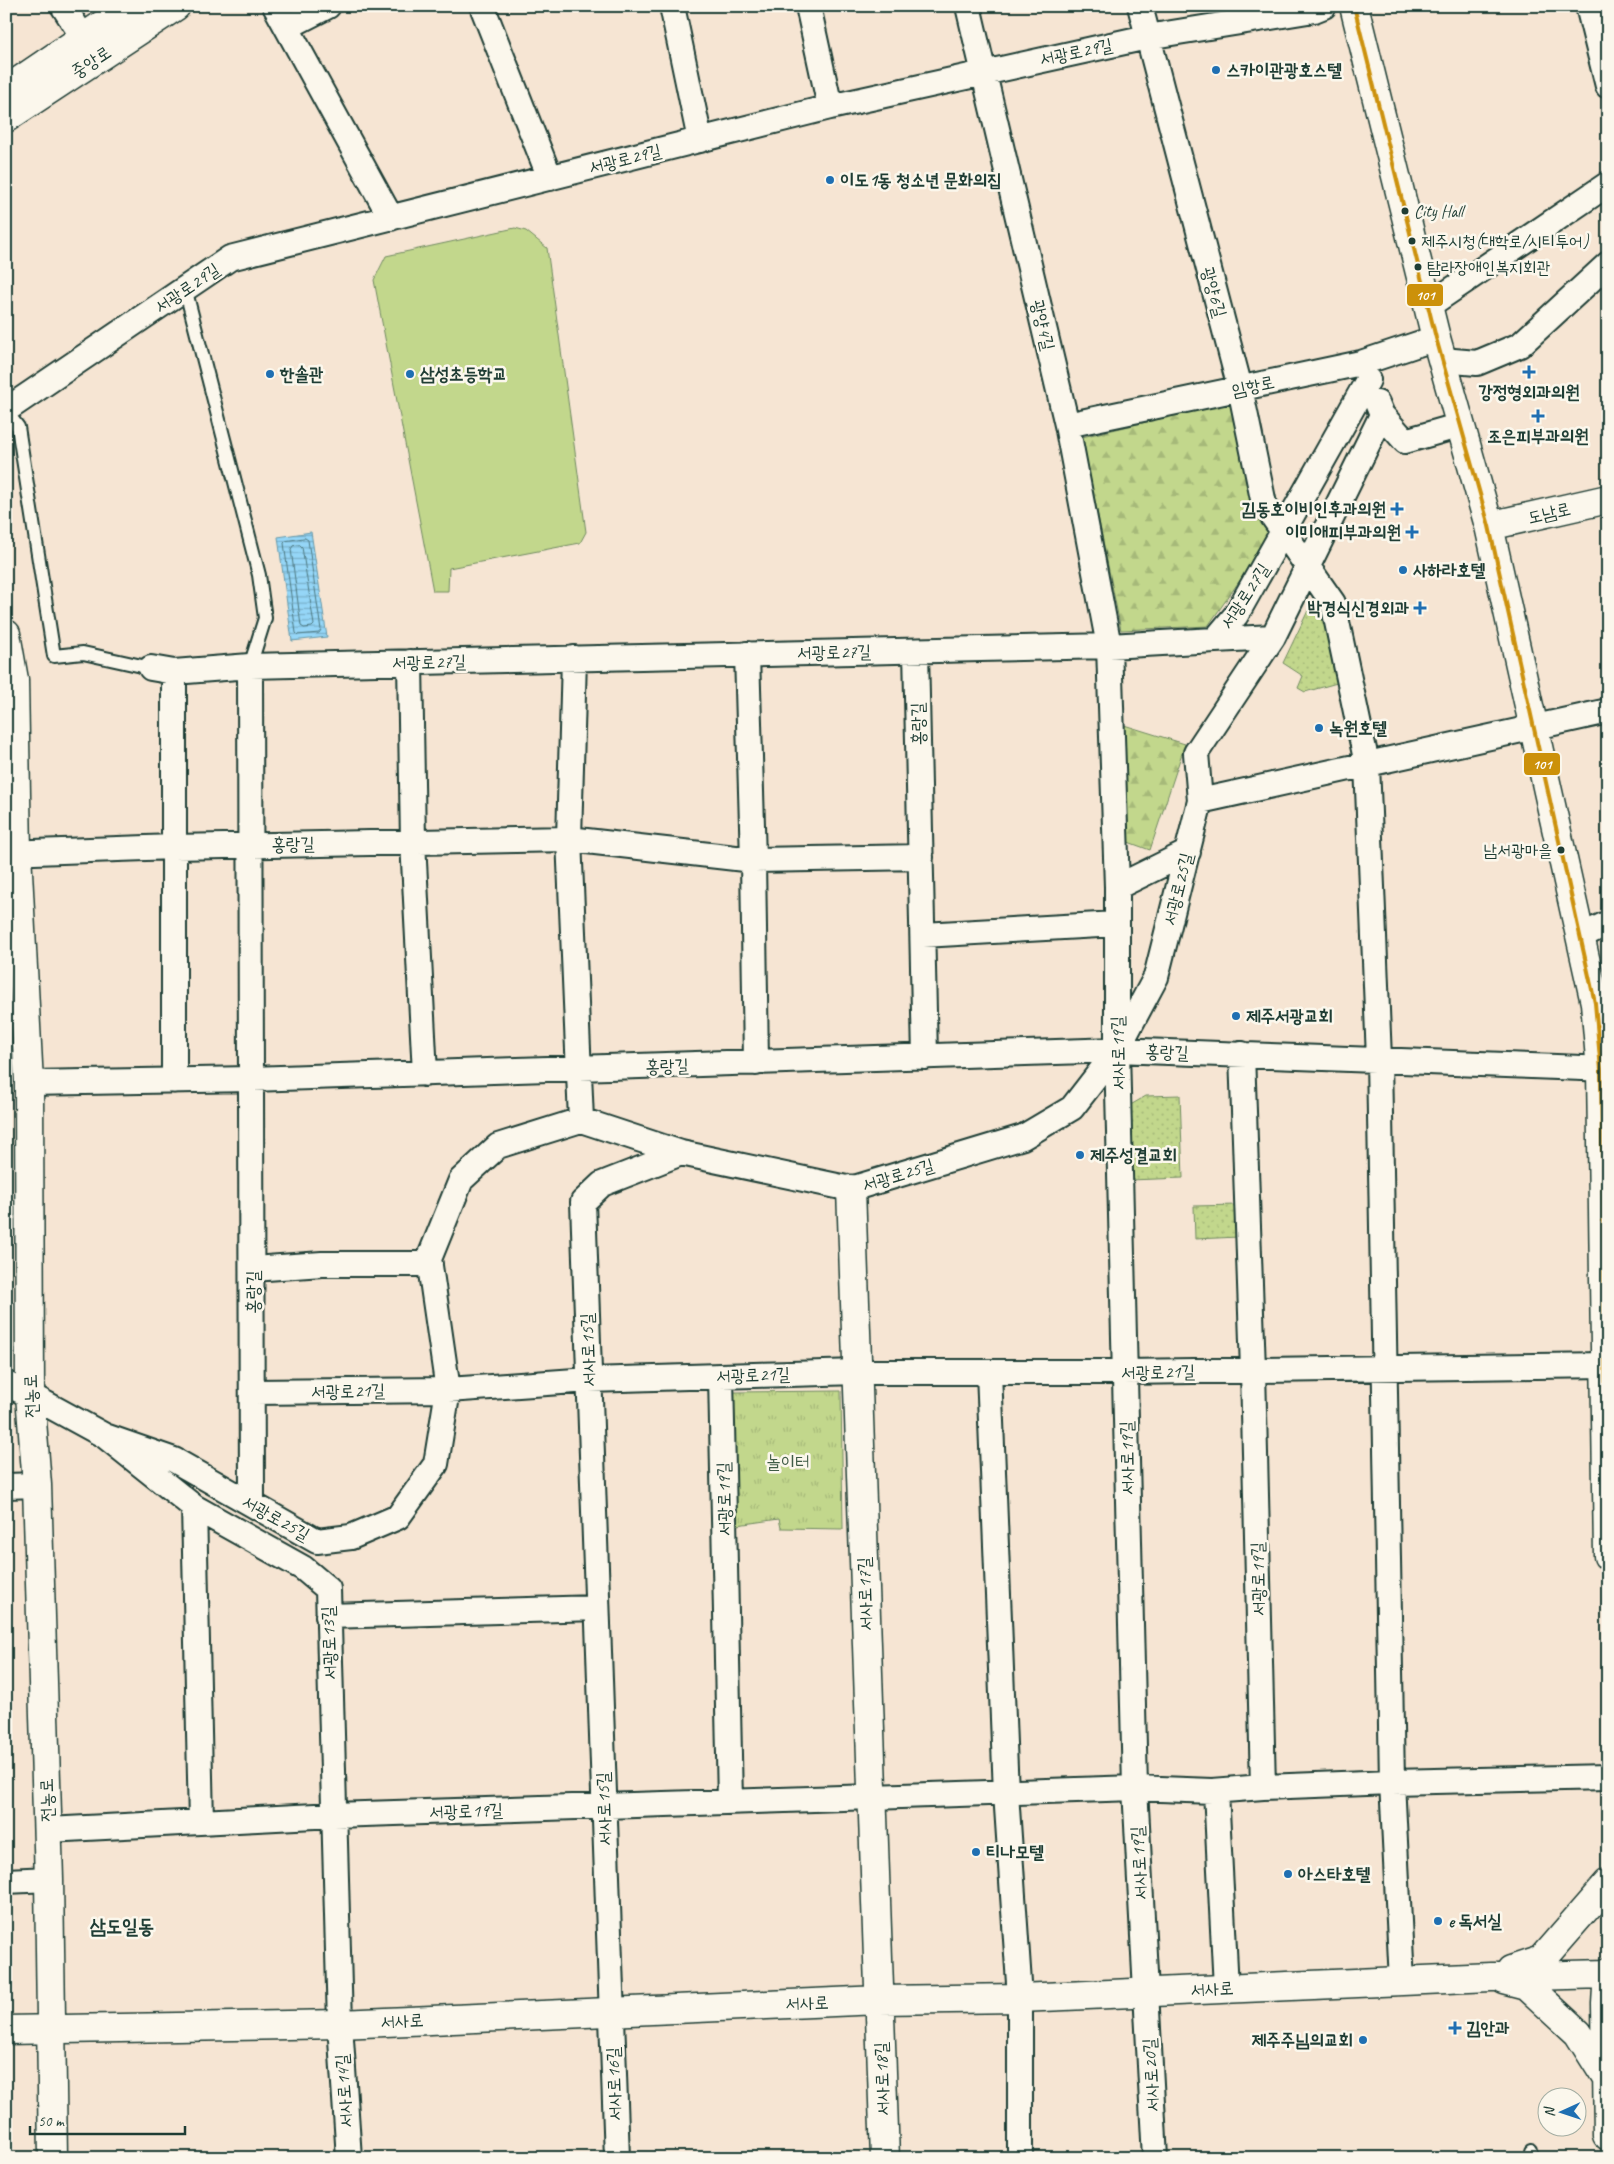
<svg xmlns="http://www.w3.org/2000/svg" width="1614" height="2164" viewBox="0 0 1614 2164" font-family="Caveat,'Poor Story',sans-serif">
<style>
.grass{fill:url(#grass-dots);stroke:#708a60}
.forest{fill:url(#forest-firs);stroke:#708a60}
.park{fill:url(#park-tufts);stroke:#708a60}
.pitch{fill:#c2d78c;stroke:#708a60}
.water{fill:url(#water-rules);stroke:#6699a9}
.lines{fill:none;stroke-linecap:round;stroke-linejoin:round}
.shore{stroke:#4e7a82;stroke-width:1}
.lane-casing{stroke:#1f3d34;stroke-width:16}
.street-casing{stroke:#1f3d34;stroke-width:28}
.secondary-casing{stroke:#1f3d34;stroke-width:31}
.lane{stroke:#fbf7ec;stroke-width:12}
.street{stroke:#fbf7ec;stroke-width:24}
.secondary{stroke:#fbf7ec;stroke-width:28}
.bus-1-casing{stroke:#fbf7ec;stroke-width:8}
.bus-1{stroke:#cc910a;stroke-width:4}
.poi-dot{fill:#1f6fb2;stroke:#fbf7ec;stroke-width:2}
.bus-dot{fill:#1f3d34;stroke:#fbf7ec;stroke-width:2}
.labels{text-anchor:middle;stroke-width:5;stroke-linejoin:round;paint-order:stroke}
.bus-label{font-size:17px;fill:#1f3d34;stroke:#fbf7ec;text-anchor:start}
.street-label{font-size:18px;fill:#1f3d34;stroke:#fbf7ec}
.poi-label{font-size:18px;font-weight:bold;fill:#1f3d34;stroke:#fbf7ec;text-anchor:start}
.park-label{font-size:18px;fill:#405c46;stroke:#fbf7ec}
.quarter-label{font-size:20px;font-weight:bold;fill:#1f3d34;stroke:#fbf7ec}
.line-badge{stroke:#fbf7ec;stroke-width:2}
.badge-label{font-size:14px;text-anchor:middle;font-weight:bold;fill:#fff}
</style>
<defs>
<pattern id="grass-dots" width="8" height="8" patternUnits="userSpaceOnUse" patternTransform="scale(1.25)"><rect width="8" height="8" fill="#c2d78c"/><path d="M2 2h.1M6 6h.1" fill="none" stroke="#a6b979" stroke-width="1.8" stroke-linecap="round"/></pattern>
<pattern id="forest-firs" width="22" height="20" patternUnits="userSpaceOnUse" patternTransform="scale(1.25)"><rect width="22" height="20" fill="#c2d78c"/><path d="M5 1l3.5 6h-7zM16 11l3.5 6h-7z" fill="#a6b979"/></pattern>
<pattern id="park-tufts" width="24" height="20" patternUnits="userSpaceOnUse" patternTransform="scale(1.25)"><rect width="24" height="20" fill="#c2d78c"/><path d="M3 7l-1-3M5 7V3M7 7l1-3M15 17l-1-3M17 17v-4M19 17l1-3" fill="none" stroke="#a6b979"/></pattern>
<pattern id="water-rules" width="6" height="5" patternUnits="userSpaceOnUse" patternTransform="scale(1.25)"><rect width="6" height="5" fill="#95d6f7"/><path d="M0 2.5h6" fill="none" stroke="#79afc9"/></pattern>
</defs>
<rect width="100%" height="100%" fill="#f6e5d3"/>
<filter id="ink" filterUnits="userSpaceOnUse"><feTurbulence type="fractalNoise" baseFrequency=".02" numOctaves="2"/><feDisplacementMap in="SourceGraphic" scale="10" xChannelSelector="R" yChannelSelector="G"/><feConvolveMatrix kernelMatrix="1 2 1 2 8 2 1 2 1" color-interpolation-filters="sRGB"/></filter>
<g filter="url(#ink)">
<path class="grass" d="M1314 598 1325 607 1337 683 1305 692 1298 688 1303 676 1283 663Z
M1180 1095 1183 1178 1130 1180 1127 1107 1146 1096Z
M1237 1205 1239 1237 1195 1239 1194 1206Z"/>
<path class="forest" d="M1232 402 1254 505 1270 537 1208 626 1121 630 1082 437Z
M1124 725 1185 744 1150 850 1128 842Z"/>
<path class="park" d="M841 1391 843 1529 781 1528 779 1519 737 1525 734 1392Z"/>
<path class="pitch" d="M515 228 526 231 547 248 586 532 580 543 449 568 448 591H433L374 280 386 256Z"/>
<path class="water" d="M311 532 327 637 292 641 278 537Z"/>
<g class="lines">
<path class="shore" d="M305 538 308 540 321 630 319 633 298 635 296 633 284 543 286 541Z
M300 545 302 547 314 625 312 627 304 628 301 626 291 549 293 546Z"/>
<defs>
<path id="lane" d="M185 288 259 575 265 618 250 666
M6 411 18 427 54 656 83 653 151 668
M1531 2151 1532 2158"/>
<path id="street" d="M63 6 83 37
M275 6 391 218
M482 6 550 178
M672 6 700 140
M808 6 830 107
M968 6 1067 425 1109 646 1117 887V1050L1135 1788 1155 2158
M1140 6 1240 388 1264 504 1333 603 1367 764 1379 1059 1392 1782 1402 1981
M1588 6 1608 86
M287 27 328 6
M1428 306 1608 184
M1442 360 1477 363 1520 345 1608 264
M1377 403 1382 415 1405 441 1461 425
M6 410 230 258 830 107 1147 37 1314 10 1324 6
M1067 425 1361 363 1436 338
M1215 640 1273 637
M916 651 925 1057
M747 654 753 860 756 1063
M574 658 569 839 581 1120
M410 662 413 842 425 1074
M250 666 252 1504
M151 668 174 672 250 666 1109 646 1215 640 1236 615 1368 380
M174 672V1081
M1200 801 1608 711
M6 853 174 847 569 839 753 860 921 857
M1117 887 1188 852
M923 935 1117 924
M1581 936 1608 923
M1242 1054 1253 1370 1263 1787
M29 1083 251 1079 1117 1050 1608 1069
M253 1269 322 1264H430
M989 1372 1006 1793 1020 1998V2158
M721 1376 730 1802
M6 1384 30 1395 105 1436 194 1507 303 1568 328 1589 340 2024 349 2158
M253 1392 448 1390 589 1380 858 1372H1125L1608 1365
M105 1436 174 1460 317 1541 351 1537 398 1517 436 1464 448 1390 429 1259 461 1180 498 1146 581 1120 681 1153 851 1189 1023 1137 1072 1108 1117 1050 1156 977 1200 801 1196 753 1273 637 1382 415
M6 1486 37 1485
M194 1507 201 1822
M328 1616 597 1608
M1216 1791 1226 1988
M48 1830 334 1815 872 1797 1135 1788 1212 1791 1263 1787 1392 1782 1608 1777
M6 1881 49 1879
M617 2158 583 1202 602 1184 681 1153"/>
<path id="secondary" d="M1354 6 1436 338 1489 526 1595 1003 1601 1070 1608 1556
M6 90 130 6
M6 118 176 6
M1489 526 1608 499
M6 634 14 680 17 853 29 1083 30 1395 37 1485 49 1879 53 2158
M851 1189 885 2158
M1511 1970 1541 1960 1608 1883
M1608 1972 1606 2004 1608 2136
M1504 1980 1527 1986 1578 2033 1607 2079
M6 2030 340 2024 879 2000 1020 1998 1491 1977 1608 1974"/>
</defs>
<use href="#lane" class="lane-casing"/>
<use href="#street" class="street-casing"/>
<use href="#secondary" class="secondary-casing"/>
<use href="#lane" class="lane"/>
<use href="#street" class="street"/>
<use href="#secondary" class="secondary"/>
<defs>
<path id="bus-1" d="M1354 6 1436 338 1489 526 1595 1003 1601 1070 1608 1539
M1608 1976 1606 2004 1608 2119"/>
</defs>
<use href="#bus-1" class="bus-1-casing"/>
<use href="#bus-1" class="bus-1"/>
</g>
</g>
<g class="poi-dot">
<circle cx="1216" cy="70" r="5"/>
<circle cx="830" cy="180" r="5"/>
<path d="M1526.5 364.5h5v5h5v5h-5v5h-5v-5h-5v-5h5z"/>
<circle cx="270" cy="374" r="5"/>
<circle cx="410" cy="374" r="5"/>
<path d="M1535.5 408.5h5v5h5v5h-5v5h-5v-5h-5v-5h5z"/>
<path d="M1394.5 501.5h5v5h5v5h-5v5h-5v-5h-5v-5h5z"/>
<path d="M1409.5 524.5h5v5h5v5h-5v5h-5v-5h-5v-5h5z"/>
<circle cx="1403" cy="570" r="5"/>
<path d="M1417.5 600.5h5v5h5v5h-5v5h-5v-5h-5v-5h5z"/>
<circle cx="1319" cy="728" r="5"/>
<circle cx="1236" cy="1016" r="5"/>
<circle cx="1080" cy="1155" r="5"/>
<circle cx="976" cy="1852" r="5"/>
<circle cx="1288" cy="1874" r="5"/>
<circle cx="1438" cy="1921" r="5"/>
<path d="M1452.5 2020.5h5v5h5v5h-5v5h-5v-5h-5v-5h5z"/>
<circle cx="1363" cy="2040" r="5"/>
</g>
<g class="bus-dot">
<circle cx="1405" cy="211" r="4.5"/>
<circle cx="1412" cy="241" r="4.5"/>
<circle cx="1418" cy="267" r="4.5"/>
<circle cx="1561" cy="850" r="4.5"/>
</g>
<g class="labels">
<g class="bus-label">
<text x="1414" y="217">City Hall</text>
<text x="1421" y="247">제주시청(대학로/시티투어)</text>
<text x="1427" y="273">탐라장애인복지회관</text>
<text x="1552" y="856" text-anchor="end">남서광마을</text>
</g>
<g class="street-label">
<text transform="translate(1076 52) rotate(-12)" y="6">서광로29길</text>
<text transform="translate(91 62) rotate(-33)" y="6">중앙로</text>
<text transform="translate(625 159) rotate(-14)" y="6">서광로29길</text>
<text transform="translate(187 288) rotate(-34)" y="6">서광로29길</text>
<text transform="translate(1214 292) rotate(75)" y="6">광양6길</text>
<text transform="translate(1043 325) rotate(77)" y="6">광양4길</text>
<text transform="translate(1253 386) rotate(-12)" y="6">임항로</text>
<text transform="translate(1549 513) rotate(-13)" y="6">도남로</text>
<text transform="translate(1245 596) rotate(-57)" y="6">서광로27길</text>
<text transform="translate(834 652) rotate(-1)" y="6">서광로27길</text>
<text transform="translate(429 662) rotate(-1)" y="6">서광로27길</text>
<text transform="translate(918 724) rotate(-91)" y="6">홍랑길</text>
<text transform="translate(293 844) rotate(-1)" y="6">홍랑길</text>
<text transform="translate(1178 889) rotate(-76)" y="6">서광로25길</text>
<text transform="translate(1167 1052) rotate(2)" y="6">홍랑길</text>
<text transform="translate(1118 1053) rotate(-91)" y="6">서사로19길</text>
<text transform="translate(667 1066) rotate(-2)" y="6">홍랑길</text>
<text transform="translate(898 1175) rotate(-17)" y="6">서광로25길</text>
<text transform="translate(253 1292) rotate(-90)" y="6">홍랑길</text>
<text transform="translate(588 1350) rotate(-92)" y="6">서사로15길</text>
<text transform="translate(1158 1372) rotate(-1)" y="6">서광로21길</text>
<text transform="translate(753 1375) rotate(-2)" y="6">서광로21길</text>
<text transform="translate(348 1391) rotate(-1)" y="6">서광로21길</text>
<text transform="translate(31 1396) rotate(-92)" y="6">전농로</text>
<text transform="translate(1127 1458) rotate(-91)" y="6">서사로19길</text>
<text transform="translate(724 1499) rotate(-91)" y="6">서광로19길</text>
<text transform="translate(276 1518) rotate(29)" y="6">서광로25길</text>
<text transform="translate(1258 1579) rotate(-91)" y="6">서광로19길</text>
<text transform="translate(865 1594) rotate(-92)" y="6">서사로17길</text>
<text transform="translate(329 1643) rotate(-92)" y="6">서광로13길</text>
<text transform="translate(47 1800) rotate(-92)" y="6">전농로</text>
<text transform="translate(604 1809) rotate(-92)" y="6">서사로15길</text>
<text transform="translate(466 1811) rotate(-2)" y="6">서광로19길</text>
<text transform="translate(1139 1863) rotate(-93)" y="6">서사로19길</text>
<text transform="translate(1212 1989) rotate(-3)" y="6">서사로</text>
<text transform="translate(807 2003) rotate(-2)" y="6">서사로</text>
<text transform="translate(402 2021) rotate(-3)" y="6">서사로</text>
<text transform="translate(1151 2075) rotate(-93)" y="6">서사로20길</text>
<text transform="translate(882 2079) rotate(-92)" y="6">서사로18길</text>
<text transform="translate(614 2084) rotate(-92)" y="6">서사로16길</text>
<text transform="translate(344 2091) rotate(-94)" y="6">서사로14길</text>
</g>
<g class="poi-label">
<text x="1226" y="76">스카이관광호스텔</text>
<text x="840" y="186">이도1동 청소년 문화의집</text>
<text x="280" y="380">한솔관</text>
<text x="420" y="380">삼성초등학교</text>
<text x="1529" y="398" text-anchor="middle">강정형외과의원</text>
<text x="1538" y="442" text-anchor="middle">조은피부과의원</text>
<text x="1386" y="515" text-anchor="end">김동호이비인후과의원</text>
<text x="1401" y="538" text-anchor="end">이미애피부과의원</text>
<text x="1413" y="576">사하라호텔</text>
<text x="1409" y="614" text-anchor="end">박경식신경외과</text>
<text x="1329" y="734">녹원호텔</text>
<text x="1246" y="1022">제주서광교회</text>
<text x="1090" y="1161">제주성결교회</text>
<text x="986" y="1858">티나모텔</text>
<text x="1298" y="1880">아스타호텔</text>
<text x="1448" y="1927">e 독서실</text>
<text x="1466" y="2034">김안과</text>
<text x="1353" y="2046" text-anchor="end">제주주님의교회</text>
</g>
<g class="park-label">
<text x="788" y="1468">놀이터</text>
</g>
<g class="quarter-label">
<text x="122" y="1933">삼도일동</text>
</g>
</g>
<g class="line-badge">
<rect x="1406" y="283" width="38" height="24" rx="5" fill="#cc910a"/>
<rect x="1523" y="752" width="38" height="24" rx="5" fill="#cc910a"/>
</g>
<g class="badge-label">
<text x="1425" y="300">101</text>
<text x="1542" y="769">101</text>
</g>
<rect width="1614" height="2164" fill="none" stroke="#fbf7ec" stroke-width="25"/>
<rect x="12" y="12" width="1589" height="2139" fill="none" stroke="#1f3d34" stroke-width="2" filter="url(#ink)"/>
<g transform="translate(1562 2112) rotate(267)"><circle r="24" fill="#fbf7ec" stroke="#a3ada2"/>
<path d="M0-4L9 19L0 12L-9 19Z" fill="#1f6fb2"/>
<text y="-8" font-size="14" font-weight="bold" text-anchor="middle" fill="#1f3d34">N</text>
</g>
<path d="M30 2126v8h155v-8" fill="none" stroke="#1f3d34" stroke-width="2.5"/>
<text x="38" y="2126" font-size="15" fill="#1f3d34" stroke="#fbf7ec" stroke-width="4" paint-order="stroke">50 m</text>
</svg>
